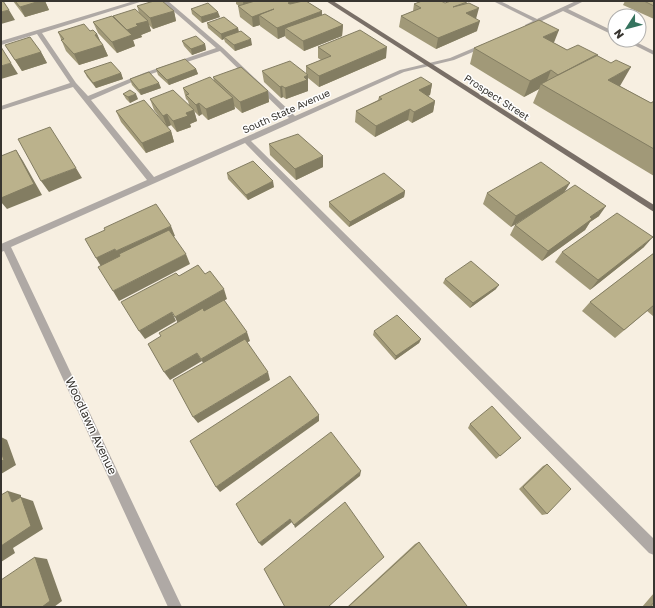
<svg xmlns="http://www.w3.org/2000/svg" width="655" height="608" viewBox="0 0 655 608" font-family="'Golos Text',sans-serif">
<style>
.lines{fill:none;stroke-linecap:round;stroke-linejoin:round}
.minor{fill:#afa9a5;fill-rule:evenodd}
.major{fill:#796f67;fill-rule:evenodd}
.wall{fill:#a19978}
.shaded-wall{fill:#837d62}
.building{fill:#bbb28c;stroke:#837d62}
.labels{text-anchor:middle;stroke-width:3;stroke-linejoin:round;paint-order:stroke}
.far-street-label{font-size:10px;fill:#383530;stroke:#fff}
.street-label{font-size:12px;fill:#383530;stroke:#fff}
</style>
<rect width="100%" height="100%" fill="#f7efe1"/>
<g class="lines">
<path class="minor" d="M134 1H143L42 33 76 83 88 96 144 73 216 48 162 1H168L223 48 295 116 400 70 450 58 483 44H487V46L454 60 404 72 251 141 654 539V555L649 553 245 143 11 247 182 607H168L4 251 1 252V244L147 180 73 87 1 110V106L70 83 37 34 1 45V41ZM220 51 289 118 154 177 91 100 148 75Z
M493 1H500L537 19 576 1H584L568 9 615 32V36L563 11 529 27H525V25L533 21Z
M624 40H632L654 51V55Z"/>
<path class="major" d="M326 1H333L654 205V212Z"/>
</g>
<path class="wall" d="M13 1H45L49 10 25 17Z
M236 1H299V2L322 15 343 25 342 36 304 51 286 38 285 36 278 39 260 26V25L253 27 240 17 238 6H239L236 4Z
M625 1H654V19L623 5Z
M445 3H467L476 19 477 31 436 49 399 27 401 16 413 11 414 4Z
M137 6 174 11 176 21 153 29 149 25 151 31 141 35 142 37 133 40 135 46 117 53 98 33 93 22 114 18 113 16 139 13Z
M191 9 220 17 202 23 192 14Z
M207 23 238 28 239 32 252 45 235 51 225 42 224 39 222 40 208 28Z
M90 31 97 34 100 41 103 45 108 56 79 65 66 51 58 32Z
M182 41 205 44 206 50 192 55 184 46Z
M554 43 567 50 597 56 620 86 651 103 654 101V176L533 103 539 89 524 97 470 64 474 48Z
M5 45 41 52 47 63 22 71Z
M318 47 386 58 319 87 308 78V91L286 99 283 97 281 98 264 82 262 71 306 75V66L321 60 318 58Z
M156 69H196L198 74 169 85 158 75Z
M84 71 121 73 123 79 96 88 87 77Z
M213 77 268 91 269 102 242 113 234 106 235 109 208 120 202 114 199 116 194 111 197 121 190 124 191 127 177 132 171 125 167 127 171 131 174 142 146 153 121 122 116 111 163 122 154 110 150 99 189 105 188 101 186 99 183 88 214 81Z
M130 79 161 88 141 95 132 85Z
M432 84 430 95 427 96 435 101 433 112 412 123 408 120 375 137 355 122 356 111 378 100 379 97Z
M123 94 138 99 130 103 126 99Z
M269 144 323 167 296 180 270 155Z
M227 173 274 187 248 200 228 179Z
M405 191 404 197 349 227 329 207V202Z
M565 192 599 216 590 222 585 230 542 261 510 235 515 225 545 205 511 227 483 204 487 193Z
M644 247 590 290 555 262 562 252Z
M654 253V315L653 316 647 311 615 338 582 311 590 302Z
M445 279 496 289 470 308 443 283Z
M374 331 421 339 419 343 395 360 373 335Z
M470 424 521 438 496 459 468 428Z
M547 464V514L542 515 519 489 543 466Z
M419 542 466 607H347L415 544Z
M654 593V607H642Z"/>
<path class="shaded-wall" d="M40 1H45L49 10 25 17 20 7Z
M243 1H276L244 11Z
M293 1H299L300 10 288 3Z
M479 8 476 19 466 13Z
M274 9 259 15 260 25 253 27 252 17Z
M9 10 15 20 1 24V12Z
M174 11 176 21 153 29 150 18Z
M322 11V22L285 28V36L278 39 277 28Z
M218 12 220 17 202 23 201 17Z
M148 21 151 31 141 35 142 37 133 40 135 46 117 53 112 42 129 36 127 30 136 24Z
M480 21 477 31 436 49 438 38Z
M343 25 342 36 304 51 303 41Z
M238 28 239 34 224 37V39L222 40 221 34Z
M559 30 553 45 543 37Z
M97 34 102 45 95 35Z
M251 39 252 45 235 51 234 45Z
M205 44 206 50 192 55 191 49Z
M103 45 108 56 79 65 74 54Z
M387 47 386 58 319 87V76Z
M41 52 47 63 22 71 15 60Z
M11 63 18 74 1 79V66Z
M631 67 620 86 598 98 608 80Z
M196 69 198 74 169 85 167 80Z
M551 70 545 86 541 84 539 89 524 97 530 81Z
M121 73 123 79 96 88 93 83Z
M308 75V91L286 99 285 88 304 77Z
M159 83 161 88 141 95 139 90Z
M432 84 430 95 417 101 419 90Z
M282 86 283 97 281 98 280 87Z
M268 91 269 102 242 113 240 102Z
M136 94 138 99 130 103 128 97Z
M233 98 235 109 208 120 206 109Z
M435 101 433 112 412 123 414 112Z
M199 103 202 114 199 116 196 105Z
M410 109 408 120 375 137 376 126Z
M194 110 197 121 190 124 191 127 177 132 173 121 186 113Z
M167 114 171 125 167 127 163 116Z
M171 131 174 142 146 153 142 143Z
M16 150 23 161 42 195 7 209 1 202V198Z
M323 156V167L296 180 295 169Z
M76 168 82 178 49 192 41 181Z
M273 181 274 187 248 200 246 195Z
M570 183 564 193 511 227 516 216Z
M405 191 404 197 349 227 350 222Z
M606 206 599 216 590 222 585 230 542 261 548 251 590 217Z
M171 226 175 236 122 261 116 251Z
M653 237 644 247 590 290 598 280Z
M115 249 121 259 102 268 96 258Z
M186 254 190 264 119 301 113 291Z
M499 285 496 289 470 308 473 303Z
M224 289 227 299 179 326 175 317Z
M172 312 176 321 145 339 139 331Z
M247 332 250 341 205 367 201 359Z
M421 339 419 343 395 360 396 356Z
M197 353 202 361 170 380 164 372Z
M268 372 270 380 198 423 193 417Z
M319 415V421L220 492 216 487Z
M1 437 7 440 16 465 1 474Z
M361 471 360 476 295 528 294 525Z
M8 491 21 495V497L33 501 43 529 13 548 15 553 1 562V546L12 502Z
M290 519 292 522 262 546 259 543Z
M35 557 47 559 62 601 54 607H42Z"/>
<path class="building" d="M1 1H3L9 10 1 12Z
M15 1H40L20 7Z
M154 1H162L174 11 150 18 137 6Z
M255 1H293L288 3 290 4 303 1H306L322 11 277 28 259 15 274 9 252 17 238 6Z
M422 1H441L445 3 451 1H466L467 2 453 7 469 3 479 8 466 13 480 21 438 38 401 16 421 8 414 4Z
M644 1H654V6Z
M208 3 218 12 201 17 191 9Z
M135 9 148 21 136 24 138 26 127 30 113 16Z
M325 14 343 25 303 41 285 28Z
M112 16 132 35 112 42 93 22Z
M224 17 238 28 221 34 207 23Z
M539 20 559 30 543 37 567 50 578 45 598 55 558 75 551 70 530 81 474 48Z
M84 24 90 31 93 30 97 34 95 35 103 45 74 54 61 40 64 39 58 32Z
M360 30 387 47 319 76 306 66 331 56 318 47Z
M241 31 251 39 234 45 224 37Z
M196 36 205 44 191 49 182 41Z
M30 37 41 52 15 60 5 45Z
M1 47 11 63 1 66Z
M596 55 611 63 616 60 631 67 608 80 651 103 654 101V149L541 84Z
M185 59 196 69 167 80 156 69Z
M290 61 308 75 304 77 307 80 285 88 282 86 280 87 262 71Z
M111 62 121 73 93 83 84 71Z
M241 67 268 91 240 102 213 77Z
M149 72 159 83 139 90 130 79Z
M210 77 233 98 206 109 199 103 196 105 186 95 189 94 183 88Z
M421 77 432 84 419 90 435 101 414 112 410 109 376 126 356 111 382 99 379 97Z
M130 90 136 94 128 97 123 94Z
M173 90 194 110 186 113 188 116 173 121 167 114 163 116 150 99Z
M144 100 171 131 142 143 116 111Z
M50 127 76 168 41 181 18 139Z
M298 134 323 156 295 169 269 144Z
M16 150 34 184 1 198V156Z
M253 161 273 181 246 195 227 173Z
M541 162 570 183 516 216 487 193Z
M384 173 405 191 350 222 329 202Z
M575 185 606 206 590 217 592 219 548 251 515 225Z
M156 204 171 226 116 251 115 249 96 258 85 239 105 230 104 228Z
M617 213 653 237 598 280 562 252Z
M169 230 186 254 113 291 98 267 120 256 119 254Z
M654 253V305L624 330 590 302Z
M471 261 499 285 473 303 445 279Z
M198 265 205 274 210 271 224 289 175 317 172 312 139 331 121 302 176 273 179 276Z
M224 300 247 332 201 359 197 353 164 372 148 344 161 336 159 333 203 308 204 311Z
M397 315 421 339 396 356 374 331Z
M245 339 268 372 193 417 173 380Z
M290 376 319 415 216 487 190 441Z
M492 406 521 438 500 456 470 424Z
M331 432 361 471 294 525 290 519 259 543 236 504Z
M1 452 4 460 1 461Z
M547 464 571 489 547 514 523 487Z
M8 491 12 502 21 497 31 526 1 546V495Z
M345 502 384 557 328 607H285L264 569Z
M419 542 467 606 466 607H348Z
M35 557 50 601 42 607H1V580Z
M654 602V607H650Z"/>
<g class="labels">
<g class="far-street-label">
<text transform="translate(497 97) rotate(33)" y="4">Prospect Street</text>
<text transform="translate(286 111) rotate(-24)" y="4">South State Avenue</text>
</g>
<g class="street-label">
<text transform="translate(91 426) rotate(65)" y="4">Woodlawn Avenue</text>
</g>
</g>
<rect width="655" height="608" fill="none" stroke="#383530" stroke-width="4"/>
<g transform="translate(627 28) rotate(234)"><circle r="19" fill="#ffffff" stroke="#afaeac"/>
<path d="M0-3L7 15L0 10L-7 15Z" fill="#35735e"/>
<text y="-6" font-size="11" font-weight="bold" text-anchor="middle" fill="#383530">N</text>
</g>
</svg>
